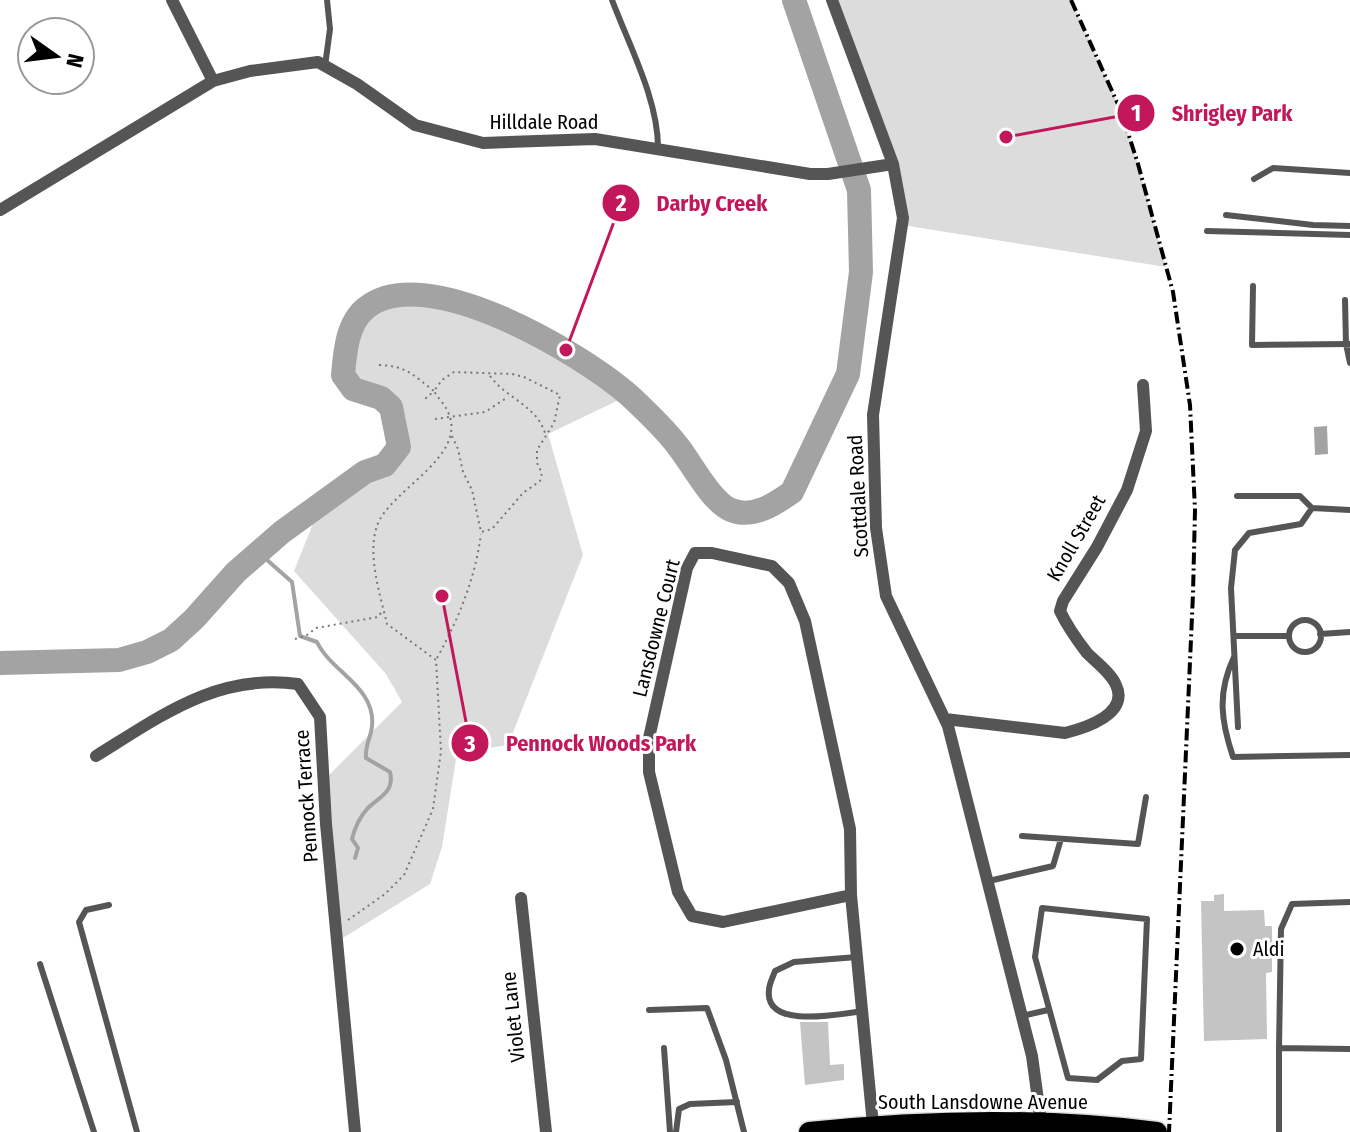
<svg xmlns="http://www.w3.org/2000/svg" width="1350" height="1132" viewBox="0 0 1350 1132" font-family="'Fira Sans Condensed',sans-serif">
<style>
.green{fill:#dcdcdc}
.water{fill:#a3a3a3}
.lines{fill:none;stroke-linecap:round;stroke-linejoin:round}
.stream{stroke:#a3a3a3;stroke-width:4}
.river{stroke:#a3a3a3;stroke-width:24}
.building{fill:#c4c4c4}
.primary-casing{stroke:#dbdbdb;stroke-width:23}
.path{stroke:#777;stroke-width:2;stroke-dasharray:2 4;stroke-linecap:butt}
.lane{stroke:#555;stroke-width:6}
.street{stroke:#555;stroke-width:12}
.primary{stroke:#000;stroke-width:20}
.rail{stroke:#000;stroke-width:4;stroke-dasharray:12 4 2 4;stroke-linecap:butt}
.poi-dot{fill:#000;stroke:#fff;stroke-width:3}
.labels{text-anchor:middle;stroke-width:6;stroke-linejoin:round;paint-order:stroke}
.street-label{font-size:20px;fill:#000;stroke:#fff}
.poi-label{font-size:20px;fill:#000;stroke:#fff;text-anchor:start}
.leader{fill:none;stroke:#c2185b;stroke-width:3}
.callout-dot{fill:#c2185b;stroke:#fff;stroke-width:3}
.mark-label{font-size:24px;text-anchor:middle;font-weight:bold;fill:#fff}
.callout-label{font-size:22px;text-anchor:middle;font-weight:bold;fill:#c2185b;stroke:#fff;stroke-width:6;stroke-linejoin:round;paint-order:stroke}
</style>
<rect width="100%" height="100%" fill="#fff"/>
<path class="green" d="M832 0H1071L1121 111 1138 164 1166 267 902 225 893 164Z
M410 293C437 299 464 304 490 312 542 329 586 364 629 395L548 434 583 555 508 745 457 753 442 847 430 884 338 941 324 780 402 702 386 674 294 571 320 506 365 472 385 465 399 447 391 407 381 398 353 389 343 375C347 322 357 303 410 293Z"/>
<path class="water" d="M1327 426 1328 454 1315 455 1314 427Z"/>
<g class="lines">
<path class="stream" d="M258 552 292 582 300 636 317 642C331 672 376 687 372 726 371 738 365 744 366 758L390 772C395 792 379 797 367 809 359 818 355 827 352 839L358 848 355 858"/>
<path class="river" d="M0 663 119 660 147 652 171 640 194 619 236 572 282 532 365 472 385 465 399 447 391 407 381 398 353 389 343 375C345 352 347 323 366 308 425 259 584 355 630 396 646 411 664 428 677 445 691 462 711 502 731 510 753 519 775 504 792 492L848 374 861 272 859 190 794 0"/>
</g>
<path class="building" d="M1224 894V911L1264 910 1265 926H1272V972L1266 973 1267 1039 1204 1041 1201 901H1214V895Z
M800 1022H828L830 1065 844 1064V1080L805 1085Z"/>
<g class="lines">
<defs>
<path id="primary" d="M809 1132C924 1120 1042 1117 1157 1132"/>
</defs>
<use href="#primary" class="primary-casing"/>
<path class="path" d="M379 365C407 366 413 375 434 391L425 399
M490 376C507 399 536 405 545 433
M435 419 485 412 508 397
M295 639 307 635 316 628 378 617 383 610
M437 658C459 618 475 579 481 534
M348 920 385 894 404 875 433 809 441 751 436 660 387 624C380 594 367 555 377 526 389 490 469 457 448 412 445 405 438 398 434 391L442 380 454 372 512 374 524 377 560 395 554 423 537 450V463L542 473 540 481 523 493 492 529 481 532 472 490 463 472 458 449 451 434"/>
<path class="lane" d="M612 0C629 45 659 101 658 150
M325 66 330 29 327 0
M1254 179 1273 168 1350 173
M1226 215 1313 225 1350 226
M1207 231 1350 235
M1253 286 1252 345 1350 344
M1345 300 1346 344 1350 363
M1237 496H1300L1312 508
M1289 636a16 16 0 1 1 32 0a16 16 0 1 1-32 0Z
M1320 634 1350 632
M1234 636H1289
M1234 657C1217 693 1221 721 1233 757L1350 755
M1238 727 1231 588 1235 550 1249 533 1301 524 1312 508 1350 510
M1022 836 1138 844 1146 797
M989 881 1053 866 1061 839
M1350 902 1292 904 1281 929 1279 1048 1350 1049
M109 905 86 910 79 922 137 1132
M1042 908 1147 919 1141 1059 1122 1061 1097 1080 1068 1078 1035 957Z
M857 957 794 962 775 971C773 977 769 984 769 990 764 1030 840 1014 863 1011
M40 964 94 1132
M649 1010 707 1008 726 1060 744 1132
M1022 1016 1048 1010
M664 1048 670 1132
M1279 1048V1132
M676 1132 679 1109 690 1104 737 1102"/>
<path class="street" d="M172 0 213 81
M832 0 893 164 903 218 873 415 876 528 886 596 948 726 1032 1056 1041 1122
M0 210 213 81 250 71 318 62 357 84 415 125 483 143 595 139 810 174H828L893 164
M945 719 1065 733C1085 728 1130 714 1116 685 1111 673 1096 662 1087 653 1077 640 1067 626 1060 611L1063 601 1097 547 1127 490 1146 431 1143 385
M96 756C161 716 217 673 298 684L320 717 326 824 355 1132
M851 895 723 922 692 916 678 892 649 772V738L687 568 695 553H712L772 566 789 583 805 621 850 829 851 895 873 1125
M521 898 546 1132"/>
<use href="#primary" class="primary"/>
<path class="rail" d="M1071 0 1121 111 1138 164 1173 292 1190 405 1195 510 1193 594 1169 1132"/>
</g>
<circle class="poi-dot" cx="1237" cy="949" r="8"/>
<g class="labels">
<g class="street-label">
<text x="544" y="129">Hilldale Road</text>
<text transform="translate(858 496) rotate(-93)" y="7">Scottdale Road</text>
<text transform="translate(1076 538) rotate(-60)" y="7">Knoll Street</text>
<text transform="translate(656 628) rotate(-76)" y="7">Lansdowne Court</text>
<text transform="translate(306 796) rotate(-94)" y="7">Pennock Terrace</text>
<text transform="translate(513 1017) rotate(-96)" y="7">Violet Lane</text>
<text x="983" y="1109">South Lansdowne Avenue</text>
</g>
<g class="poi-label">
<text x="1253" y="956">Aldi</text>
</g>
</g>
<path class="leader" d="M1006 137L1136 113M566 350L621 203M442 596L470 743"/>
<g class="callout-dot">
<circle cx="1006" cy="137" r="8"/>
<circle cx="566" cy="350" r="8"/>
<circle cx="442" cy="596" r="8"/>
<circle cx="1136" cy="113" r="20"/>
<circle cx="621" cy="203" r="20"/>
<circle cx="470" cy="743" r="20"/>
</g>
<g class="mark-label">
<text x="1136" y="121">1</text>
<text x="621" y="211">2</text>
<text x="470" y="752">3</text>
</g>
<g class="callout-label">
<text x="1232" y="121">Shrigley Park</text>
<text x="712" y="211">Darby Creek</text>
<text x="601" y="751">Pennock Woods Park</text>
</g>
<g transform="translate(56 56) rotate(104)"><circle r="38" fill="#ffffff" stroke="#999999" stroke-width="2"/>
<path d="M0-6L14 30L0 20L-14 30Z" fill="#000000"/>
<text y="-12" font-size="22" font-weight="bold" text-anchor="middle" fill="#000000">N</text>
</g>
</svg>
